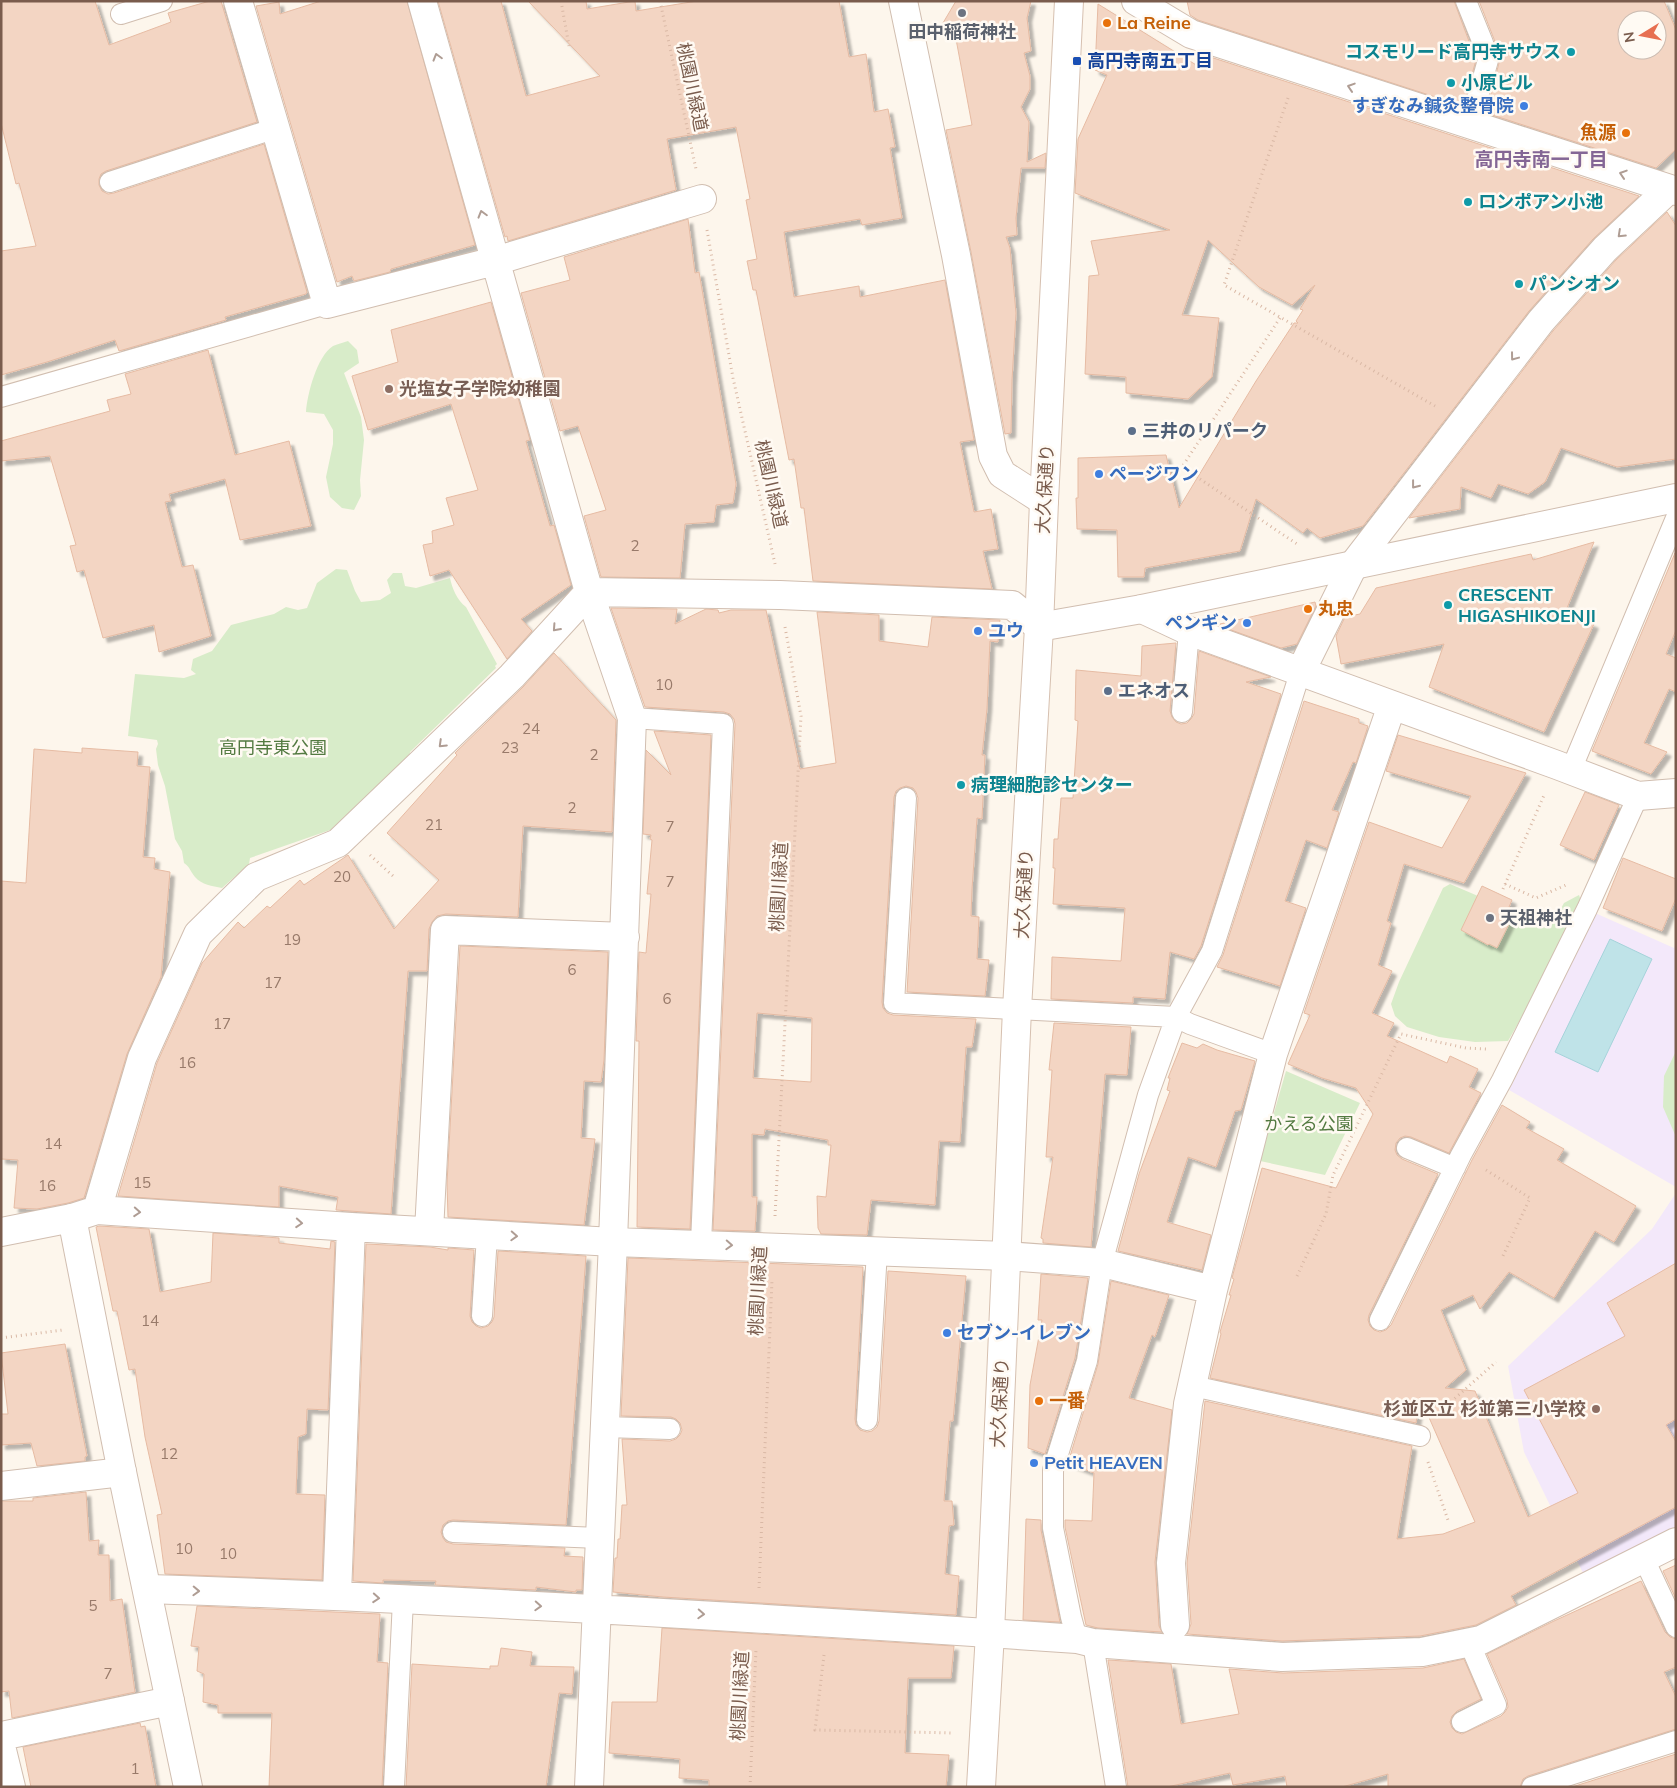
<svg xmlns="http://www.w3.org/2000/svg" width="1677" height="1788" viewBox="0 0 1677 1788" font-family="Mulish,'Noto Sans JP',sans-serif">
<style>
.education{fill:#f3e8fa}
.green{fill:#d8ecc9}
.water{fill:#bfe3e8;stroke:#a5d3da}
.building{fill:#f3d5c3;stroke:#e6bba3;fill-rule:evenodd;filter:url(#shadow)}
.lines{fill:none;stroke-linecap:round;stroke-linejoin:round}
.service-casing{stroke:#d1beb0;stroke-width:22}
.minor-casing{stroke:#d1beb0;stroke-width:30}
.tertiary-casing{stroke:#d1beb0;stroke-width:30}
.secondary-casing{stroke:#d6c0b0;stroke-width:30}
.path{stroke:#d9b8a5;stroke-width:3;stroke-dasharray:1 4;stroke-linecap:butt}
.service{stroke:#fff;stroke-width:20}
.minor{stroke:#fff;stroke-width:28}
.tertiary{stroke:#fff;stroke-width:28}
.secondary{stroke:#fff;stroke-width:28}
.oneway{stroke:#af9d94}
.worship-dot{fill:#6b7280;stroke:#fffaf3;stroke-width:2}
.food-dot{fill:#e8710a;stroke:#fffaf3;stroke-width:2}
.culture-dot{fill:#0f9aa8;stroke:#fffaf3;stroke-width:2}
.transit-dot{fill:#1a4fb4;stroke:#fffaf3;stroke-width:2}
.shop-dot{fill:#3f7fe0;stroke:#fffaf3;stroke-width:2}
.education-dot{fill:#8d6e63;stroke:#fffaf3;stroke-width:2}
.service-dot{fill:#5c6f8a;stroke:#fffaf3;stroke-width:2}
.labels{text-anchor:middle;stroke-width:5;stroke-linejoin:round;paint-order:stroke}
.number-label{font-size:15px;fill:#987a6a}
.food-label{font-size:18px;font-weight:bold;fill:#c56008;stroke:#fffaf3;text-anchor:start}
.worship-label{font-size:18px;font-weight:bold;fill:#5b616d;stroke:#fffaf3}
.culture-label{font-size:18px;font-weight:bold;fill:#0d838f;stroke:#fffaf3;text-anchor:start}
.transit-label{font-size:18px;font-weight:bold;fill:#164399;stroke:#fffaf3;text-anchor:start}
.street-label{font-size:18px;fill:#7a5c4d;stroke:#fffaf3}
.shop-label{font-size:18px;font-weight:bold;fill:#366cbe;stroke:#fffaf3;text-anchor:start}
.education-label{font-size:18px;font-weight:bold;fill:#785e54;stroke:#fffaf3;text-anchor:start}
.service-label{font-size:18px;font-weight:bold;fill:#4e5e75;stroke:#fffaf3;text-anchor:start}
.park-label{font-size:18px;fill:#537a41;stroke:#fffaf3}
.neighbourhood-label{font-size:19px;font-weight:bold;fill:#846695;stroke:#fffaf3}
</style>
<defs>
<filter id="shadow"><feDropShadow dx="4.5" dy="4.5" stdDeviation="1" flood-color="#0004"/></filter>
</defs>
<rect width="100%" height="100%" fill="#fdf6ec"/>
<path class="education" d="M1595 913 1674 948 1676 944V1187L1509 1090Z
M1676 1193V1529L1585 1577 1524 1452 1508 1366 1652 1229Z"/>
<path class="green" d="M348 341 357 350 359 363 344 373 361 417 364 440 360 480 361 496 354 510 342 508 330 497 326 477 333 444V430L324 414 306 412C307 395 317 356 333 346 337 344 343 343 348 341Z
M336 569 347 570 355 591 361 602 380 600 391 593 387 580 393 573H402L405 586 416 588 450 578C452 588 457 600 466 607L497 664 495 666 496 668 410 752 409 759 348 823 341 821 333 829 250 858 249 864 222 888C212 886 202 885 195 877 190 871 190 867 184 863L182 851 175 839 165 786 158 765 156 749 158 744 157 740 128 736 135 674 184 678 196 674 191 670 193 659 212 651 231 625 274 614 286 607 298 610 307 608 317 583Z
M1450 884 1527 917 1538 927 1550 928 1564 903 1579 895 1583 906 1551 966 1508 1041 1475 1042 1439 1037 1407 1027 1395 1016 1391 1004 1399 982 1443 888Z
M1676 1051V1137L1663 1107 1664 1076Z
M1286 1071 1360 1103 1325 1175 1260 1161Z"/>
<path class="water" d="M1610 939 1652 959 1598 1072 1555 1052Z"/>
<path class="building" d="M1 1H95L109 45 171 22 168 13 210 1H221L257 122 106 171 101 174 99 179V185L102 191 108 194 114 193 264 144 307 292 306 294 225 317 226 320 119 351 115 340 47 362 1 375V251L36 246 19 183 16 184 1 123Z
M321 1H407L475 245 391 269 390 272 354 281 352 276 337 282 256 6 279 2 280 14Z
M438 1H501L526 96 600 76 528 1H586L587 9 635 1 636 11 697 1H839L849 57 866 54 874 112 888 109 895 147 890 148 902 218 862 225 860 219 784 232 794 297 859 286 860 297 945 280 974 440 960 442 974 512 991 509 998 549 983 551 992 589 813 581 804 508H801L794 459 789 460 756 290H753L747 261 757 259 746 200 750 199 736 127 667 139 676 190 508 241 507 236 505 237Z
M956 1H1031L1027 18 1031 51 1024 53 1030 76V89L1021 107 1029 122 1027 162 1046 153 1045 168H1021L1016 218 1017 235 1006 237 1010 248 1016 313 1012 380 1011 433 1005 434 971 252 946 130 972 125 956 39 940 28Z
M1187 1H1454L1476 60 1463 106 1198 20 1190 15Z
M1479 1H1664L1676 30V149L1656 168 1486 113 1499 63V57L1494 39ZM1627 20H1657V50H1627Z
M1098 4 1201 68 1198 53 1639 196 1593 239 1529 311 1363 526 1320 538 1307 528 1303 533 1256 499 1240 551 1145 568 1144 577H1118L1117 530 1077 529 1076 498H1078V458L1166 455 1179 508 1256 381 1294 323H1298L1296 321 1303 310 1300 309 1315 285 1292 305 1259 287 1208 240 1182 315 1219 318 1212 377 1188 399 1126 393V377L1085 374 1089 276 1099 275 1091 241 1170 230 1075 193 1078 139 1107 75 1095 70Z
M1667 212 1676 226V459L1617 467 1561 448 1545 482 1528 494 1498 484 1491 498 1461 487 1460 509 1409 518 1553 331 1616 260Z
M688 219 695 273 699 272 736 484 733 503 716 505 714 522 685 524 680 578 601 577 584 516 606 510 578 426 560 431 521 293 570 280 564 257Z
M491 302 530 440 526 441 550 526 554 525 571 585 521 619 532 631 507 659 449 570 430 576 423 545 433 543 432 531 454 525 446 498 478 490 451 404 368 430 352 376 398 362 391 330Z
M208 350 235 455 289 441 311 526 240 540 225 479 169 494 171 501 165 502 182 567 193 565 211 636 159 652 154 625 103 638 84 570 77 572 70 546 76 545 50 456 1 461V441L110 411 107 400 131 394 125 374Z
M1594 542 1565 613 1594 624 1544 732 1429 687 1444 644 1341 664 1336 636 1345 617 1360 614 1376 588 1531 554 1533 560Z
M1675 553 1676 630 1666 654 1676 658V692L1669 689 1644 743 1667 752 1651 774 1592 751Z
M1315 602 1316 606 1297 644 1281 648 1220 626V624Z
M611 608 677 609 675 624 706 609 718 610 719 613 731 610H766L800 769 836 763 817 612 879 615V641L928 647 932 617 1000 620 998 642 990 641 987 709 982 755H985L982 819 977 818 972 889 971 916 979 917 977 959 989 960 985 996 907 992 918 798 916 792 913 788 906 786 900 788 896 791 894 797 882 1002 883 1008 887 1013 893 1015 976 1019 972 1047H966L960 1142 939 1141 935 1205 871 1200 867 1235 821 1234 818 1228 817 1196 826 1197 831 1145H828V1140L765 1129 764 1135 752 1134V1197H757L755 1231 713 1230 735 724 734 719 730 714 724 712 645 707ZM757 1013 812 1018 811 1082 753 1078Z
M1176 643 1170 711 1172 717 1176 722 1181 724 1187 723 1191 719 1194 714 1199 651 1271 677 1246 682 1281 694 1201 946 1194 959 1170 952 1165 999 1133 997V1003L1051 999 1052 957 1121 961 1125 908 1053 904 1055 868H1053L1054 839H1058L1061 798H1073L1078 721 1075 720 1076 670 1141 676 1142 646Z
M554 653 616 720 612 832 523 826 518 917 446 914 437 916 432 922 429 929 427 971H408L391 1214 336 1210 338 1197 279 1186V1207L118 1196 157 1063 202 963 238 922 244 928 267 906 270 908 300 880 304 885 348 855 394 929 439 880 387 833 457 755 455 753 523 687Z
M1304 701 1359 719V723L1368 726 1356 763 1353 762 1332 810 1339 812 1327 848 1306 840 1285 901 1306 908 1280 986 1217 967 1223 955Z
M654 731 711 735 690 1229 637 1227 639 1041H636L639 952 646 953 651 894H647L652 840 650 839 651 835 643 834 646 750 671 775Z
M1398 735 1526 773 1464 883 1404 864 1387 921 1391 923 1378 965 1392 971 1372 1013 1394 1023 1387 1036 1447 1063 1450 1056 1478 1069 1469 1087 1481 1093 1449 1153 1411 1137 1405 1136 1400 1138 1396 1143 1395 1150 1397 1155 1402 1159 1438 1174 1369 1315 1368 1320 1370 1326 1374 1330 1380 1332 1386 1330 1391 1325 1472 1160 1502 1105 1530 1122 1526 1128 1564 1149 1557 1160 1636 1206 1614 1242 1595 1231 1554 1298 1509 1272 1480 1309 1473 1295 1441 1310 1466 1370 1445 1388 1475 1391 1528 1517 1578 1493 1524 1390 1625 1336 1607 1303 1676 1263V1419L1666 1425 1676 1442V1507L1511 1596 1516 1605 1476 1625 1420 1636 1282 1641 1187 1634 1191 1624 1187 1563 1205 1401 1412 1446 1397 1539 1443 1534 1475 1522 1420 1397 1416 1423 1210 1378 1221 1334 1220 1332 1231 1295H1229L1234 1279 1232 1278 1262 1168 1336 1188 1373 1114 1356 1088 1322 1078 1288 1064 1310 1015 1304 1013 1369 822 1442 848 1471 796 1386 771Z
M82 748 138 752 137 766 150 767 143 857 155 858 154 869 170 872 161 977 127 1054 84 1198 68 1203 37 1209 14 1208 18 1160 1 1159V881L26 883 34 749 82 753Z
M1585 792 1619 805 1594 860 1560 845Z
M1623 858 1676 879V898L1662 931 1603 908Z
M1482 886 1512 900 1509 907 1516 910 1497 948 1489 944 1488 945 1461 930Z
M460 946 608 952 604 1060 601 1082 584 1081 581 1138 595 1139 584 1225 448 1217 447 1183Z
M1054 1023 1131 1027 1127 1075 1105 1074 1091 1247 1043 1243V1239L1041 1238 1053 1157H1046L1052 1070H1049Z
M1182 1043 1197 1048 1203 1044 1217 1050 1255 1061 1241 1110 1235 1111 1216 1167 1188 1157 1167 1222 1211 1235 1202 1270 1118 1251 1139 1174 1170 1091 1167 1090 1170 1078H1168Z
M99 1226 149 1229 160 1292 211 1282 213 1233 279 1238V1243L330 1249 331 1241 335 1242 328 1410 307 1409 306 1434 298 1437 296 1494 325 1495 322 1580 165 1574 157 1515 162 1514 145 1437 135 1369 129 1370 117 1311H113L96 1227Z
M366 1244 430 1247 448 1250V1248L474 1250 470 1316 472 1322 476 1326 481 1328 488 1326 492 1322 494 1317 498 1251 586 1256 566 1525 453 1520 448 1521 443 1525 441 1532 443 1538 446 1542 453 1544 565 1548 564 1556 583 1557 582 1590H576V1592L536 1587V1590L435 1585 436 1581 383 1580V1583L353 1581Z
M628 1258 863 1267 855 1419 856 1425 860 1430 867 1432 872 1431 877 1427 879 1421 888 1271 966 1276 953 1421H950L944 1501H952L954 1525 949 1526 945 1574 959 1576 956 1615 663 1597 613 1592 615 1558H617L618 1539H620L622 1505H627L622 1439 670 1441 676 1439 680 1435 682 1430 680 1423 676 1419 671 1417 621 1416Z
M1041 1274 1088 1278 1075 1358 1045 1454 1028 1448 1030 1385 1042 1320H1038Z
M1111 1281 1169 1295 1155 1337 1152 1335 1129 1398 1172 1410 1155 1562 1159 1626 1162 1632 1098 1628 1086 1625 1065 1527V1520L1092 1521 1094 1473 1068 1463 1098 1364Z
M65 1344 87 1456 85 1457V1461L37 1466 31 1443 1 1445V1414H8L1 1353Z
M86 1492 89 1541 99 1540 98 1555H109L110 1601 122 1599 135 1692 12 1718 9 1691 1 1692V1501H33V1498Z
M1026 1519 1041 1520V1530L1060 1622 1023 1620Z
M1676 1565V1599L1663 1571Z
M1641 1581 1665 1632 1670 1637 1676 1639V1667L1664 1672 1676 1697V1729L1528 1776 1523 1779 1520 1787H1388V1774L1342 1787H1287L1285 1776 1233 1785 1230 1773 1167 1787H1128L1108 1660 1171 1664 1181 1724 1239 1714 1229 1669 1283 1673 1423 1668 1464 1659 1481 1699 1457 1711 1452 1716 1450 1722 1452 1728 1456 1732 1462 1734 1501 1716 1505 1712 1508 1707 1507 1700 1487 1654 1554 1621Z
M197 1606 380 1614 377 1662 388 1663 382 1787H269L272 1713H218V1705L203 1702 204 1674 197 1671 199 1647 191 1646Z
M662 1628 954 1646 951 1678H908L905 1753 949 1755 946 1787H709V1780L679 1778 680 1759 609 1753 612 1702H657Z
M501 1648 532 1652 530 1666 574 1667 572 1694 559 1693 546 1787H406L412 1664 490 1669V1666H498Z
M140 1723 141 1727 145 1726 156 1787H31L23 1747Z
M1676 1754V1787H1572Z"/>
<g class="lines">
<defs>
<path id="service" d="M1466 1 1483 43 1488 60 1470 125
M121 14 162 1
M110 182 276 128
M1 397 327 304
M1182 712 1189 631
M632 718 723 724 701 1244
M1571 770 1676 518
M906 798 894 1003 1176 1017 1190 1024 1273 1054
M1407 1148 1455 1168
M482 1316 487 1235
M1380 1320 1461 1155 1502 1080 1587 909 1638 796
M1193 1386 1420 1436
M867 1420 877 1251
M604 1427 670 1429
M453 1532 599 1538
M1644 1559 1676 1627
M1077 1639 1071 1617 1053 1528V1470L1087 1361 1102 1263 1148 1095 1176 1017 1212 951 1300 673
M1093 1643 1116 1787
M1462 1722 1496 1705 1469 1642
M394 1787 403 1600
M1532 1787 1676 1741"/>
<path id="minor" d="M238 1 327 304 495 261 702 199
M422 1 589 592 632 718 613 1242 589 1787
M903 1 956 255 993 456 1002 474 1044 501
M1136 1 1191 34 1676 191
M1142 609 1189 631 1557 765 1638 796 1676 793
M1300 673 1354 564 1541 321 1605 249 1669 189
M97 1210 142 1058 198 934 256 877 338 843 512 676 589 592 780 595 1012 605 1039 627
M429 1231 445 930 625 937
M1 1232 72 1218 97 1210 351 1227 613 1242 1007 1256 1102 1263 1213 1290
M1 1486 122 1472
M148 1589C458 1599 768 1618 1077 1639L1093 1643 1282 1657 1422 1652 1481 1640 1676 1542
M337 1595 351 1227
M1175 1625 1171 1563 1188 1404 1213 1290 1273 1054 1392 705
M1 1736 170 1701
M1 1746 11 1787"/>
<path id="tertiary" d="M1039 627 1142 609 1676 498
M72 1218 122 1472 188 1787"/>
<path id="secondary" d="M981 1787 990 1633 1017 1009 1039 627 1044 501 1069 1"/>
</defs>
<use href="#service" class="service-casing"/>
<use href="#minor" class="minor-casing"/>
<use href="#tertiary" class="tertiary-casing"/>
<use href="#secondary" class="secondary-casing"/>
<path class="path" d="M561 1 569 46
M660 1 696 169
M1288 98 1224 285 1435 406
M707 230 733 378 775 564
M1280 318 1182 467 1297 544
M370 855 393 876
M1505 884 1536 898 1566 885
M1503 889 1545 793
M1486 1170 1530 1198 1502 1258
M775 1216 801 716 785 627
M1297 1276 1326 1214 1333 1175 1401 1034 1466 1048 1487 1049
M1 1338 63 1330
M1436 1415 1496 1362
M1428 1462 1449 1523
M759 1588 772 1280
M824 1655 815 1730 954 1733
M750 1787 756 1649"/>
<use href="#service" class="service"/>
<use href="#minor" class="minor"/>
<use href="#tertiary" class="tertiary"/>
<use href="#secondary" class="secondary"/>
</g>
<defs><path id="oneway-chevron" d="M-2-3.5L2.5 0L-2 3.5" fill="none" stroke-width="1.6" stroke-linecap="round" stroke-linejoin="round" transform="scale(1.25)"/></defs>
<g class="oneway">
<use href="#oneway-chevron" transform="translate(437 57) rotate(-106)"/>
<use href="#oneway-chevron" transform="translate(1351 87) rotate(-162)"/>
<use href="#oneway-chevron" transform="translate(1623 174) rotate(-162)"/>
<use href="#oneway-chevron" transform="translate(482 214) rotate(-106)"/>
<use href="#oneway-chevron" transform="translate(1621 234) rotate(137)"/>
<use href="#oneway-chevron" transform="translate(1514 357) rotate(127)"/>
<use href="#oneway-chevron" transform="translate(1415 485) rotate(128)"/>
<use href="#oneway-chevron" transform="translate(556 628) rotate(132)"/>
<use href="#oneway-chevron" transform="translate(442 744) rotate(136)"/>
<use href="#oneway-chevron" transform="translate(137 1212) rotate(4)"/>
<use href="#oneway-chevron" transform="translate(299 1223) rotate(4)"/>
<use href="#oneway-chevron" transform="translate(514 1236) rotate(3)"/>
<use href="#oneway-chevron" transform="translate(729 1245) rotate(3)"/>
<use href="#oneway-chevron" transform="translate(196 1591) rotate(2)"/>
<use href="#oneway-chevron" transform="translate(376 1598) rotate(4)"/>
<use href="#oneway-chevron" transform="translate(538 1606) rotate(3)"/>
<use href="#oneway-chevron" transform="translate(701 1614) rotate(3)"/>
</g>
<g class="worship-dot">
<circle cx="962" cy="13" r="5"/>
<circle cx="1490" cy="918" r="5"/>
</g>
<g class="food-dot">
<circle cx="1107" cy="23" r="5"/>
<circle cx="1626" cy="133" r="5"/>
<circle cx="1308" cy="609" r="5"/>
<circle cx="1039" cy="1401" r="5"/>
</g>
<g class="culture-dot">
<circle cx="1571" cy="52" r="5"/>
<circle cx="1451" cy="83" r="5"/>
<circle cx="1468" cy="202" r="5"/>
<circle cx="1519" cy="284" r="5"/>
<circle cx="1448" cy="605" r="5"/>
<circle cx="961" cy="785" r="5"/>
</g>
<rect class="transit-dot" x="1072" y="56" width="10" height="10" rx="2.5"/>
<g class="shop-dot">
<circle cx="1524" cy="106" r="5"/>
<circle cx="1099" cy="474" r="5"/>
<circle cx="1247" cy="623" r="5"/>
<circle cx="978" cy="631" r="5"/>
<circle cx="947" cy="1333" r="5"/>
<circle cx="1034" cy="1463" r="5"/>
</g>
<g class="education-dot">
<circle cx="389" cy="389" r="5"/>
<circle cx="1596" cy="1409" r="5"/>
</g>
<g class="service-dot">
<circle cx="1132" cy="431" r="5"/>
<circle cx="1108" cy="691" r="5"/>
</g>
<g class="labels">
<g class="number-label">
<text x="635" y="551">2</text>
<text x="664" y="690">10</text>
<text x="531" y="734">24</text>
<text x="510" y="753">23</text>
<text x="594" y="760">2</text>
<text x="572" y="813">2</text>
<text x="434" y="830">21</text>
<text x="670" y="832">7</text>
<text x="342" y="882">20</text>
<text x="670" y="887">7</text>
<text x="292" y="945">19</text>
<text x="572" y="975">6</text>
<text x="273" y="988">17</text>
<text x="667" y="1004">6</text>
<text x="222" y="1029">17</text>
<text x="187" y="1068">16</text>
<text x="53" y="1149">14</text>
<text x="142" y="1188">15</text>
<text x="47" y="1191">16</text>
<text x="150" y="1326">14</text>
<text x="169" y="1459">12</text>
<text x="184" y="1554">10</text>
<text x="228" y="1559">10</text>
<text x="93" y="1611">5</text>
<text x="108" y="1679">7</text>
<text x="135" y="1774">1</text>
</g>
<g class="food-label">
<text x="1117" y="29">La Reine</text>
<text x="1616" y="139" text-anchor="end">魚源</text>
<text x="1318" y="615">丸忠</text>
<text x="1049" y="1407">一番</text>
</g>
<g class="worship-label">
<text x="962" y="38">田中稲荷神社</text>
<text x="1500" y="924" text-anchor="start">天祖神社</text>
</g>
<g class="culture-label">
<text x="1561" y="58" text-anchor="end">コスモリード高円寺サウス</text>
<text x="1461" y="89">小原ビル</text>
<text x="1478" y="208">ロンポアン小池</text>
<text x="1529" y="290">パンシオン</text>
<text x="1458" y="601">CRESCENT<tspan x="1458" dy="21">HIGASHIKOENJI</tspan></text>
<text x="971" y="791">病理細胞診センター</text>
</g>
<g class="transit-label">
<text x="1087" y="67">高円寺南五丁目</text>
</g>
<g class="street-label">
<text transform="translate(692 87) rotate(78)" y="6">桃園川緑道</text>
<text transform="translate(771 484) rotate(77)" y="6">桃園川緑道</text>
<text transform="translate(1045 489) rotate(-87)" y="6">大久保通り</text>
<text transform="translate(779 887) rotate(-87)" y="6">桃園川緑道</text>
<text transform="translate(1024 894) rotate(-87)" y="6">大久保通り</text>
<text transform="translate(758 1291) rotate(-87)" y="6">桃園川緑道</text>
<text transform="translate(1000 1403) rotate(-87)" y="6">大久保通り</text>
<text transform="translate(740 1696) rotate(-87)" y="6">桃園川緑道</text>
</g>
<g class="shop-label">
<text x="1514" y="112" text-anchor="end">すぎなみ鍼灸整骨院</text>
<text x="1109" y="480">ページワン</text>
<text x="1237" y="629" text-anchor="end">ペンギン</text>
<text x="988" y="637">ユウ</text>
<text x="957" y="1339">セブン-イレブン</text>
<text x="1044" y="1469">Petit HEAVEN</text>
</g>
<g class="education-label">
<text x="399" y="395">光塩女子学院幼稚園</text>
<text x="1586" y="1415" text-anchor="end">杉並区立 杉並第三小学校</text>
</g>
<g class="service-label">
<text x="1142" y="437">三井のリパーク</text>
<text x="1118" y="697">エネオス</text>
</g>
<g class="park-label">
<text x="273" y="754">高円寺東公園</text>
<text x="1309" y="1130">かえる公園</text>
</g>
<g class="neighbourhood-label">
<text x="1541" y="166">高円寺南一丁目</text>
</g>
</g>
<rect width="1677" height="1788" fill="none" stroke="#7a5c4d" stroke-width="5"/>
<g transform="translate(1642 35) rotate(260)"><circle r="24" fill="#fffaf3" stroke="#cabbb1"/>
<path d="M0-4L9 19L0 12L-9 19Z" fill="#e76f51"/>
<text y="-8" font-size="14" font-weight="bold" text-anchor="middle" fill="#7a5c4d">N</text>
</g>
</svg>
